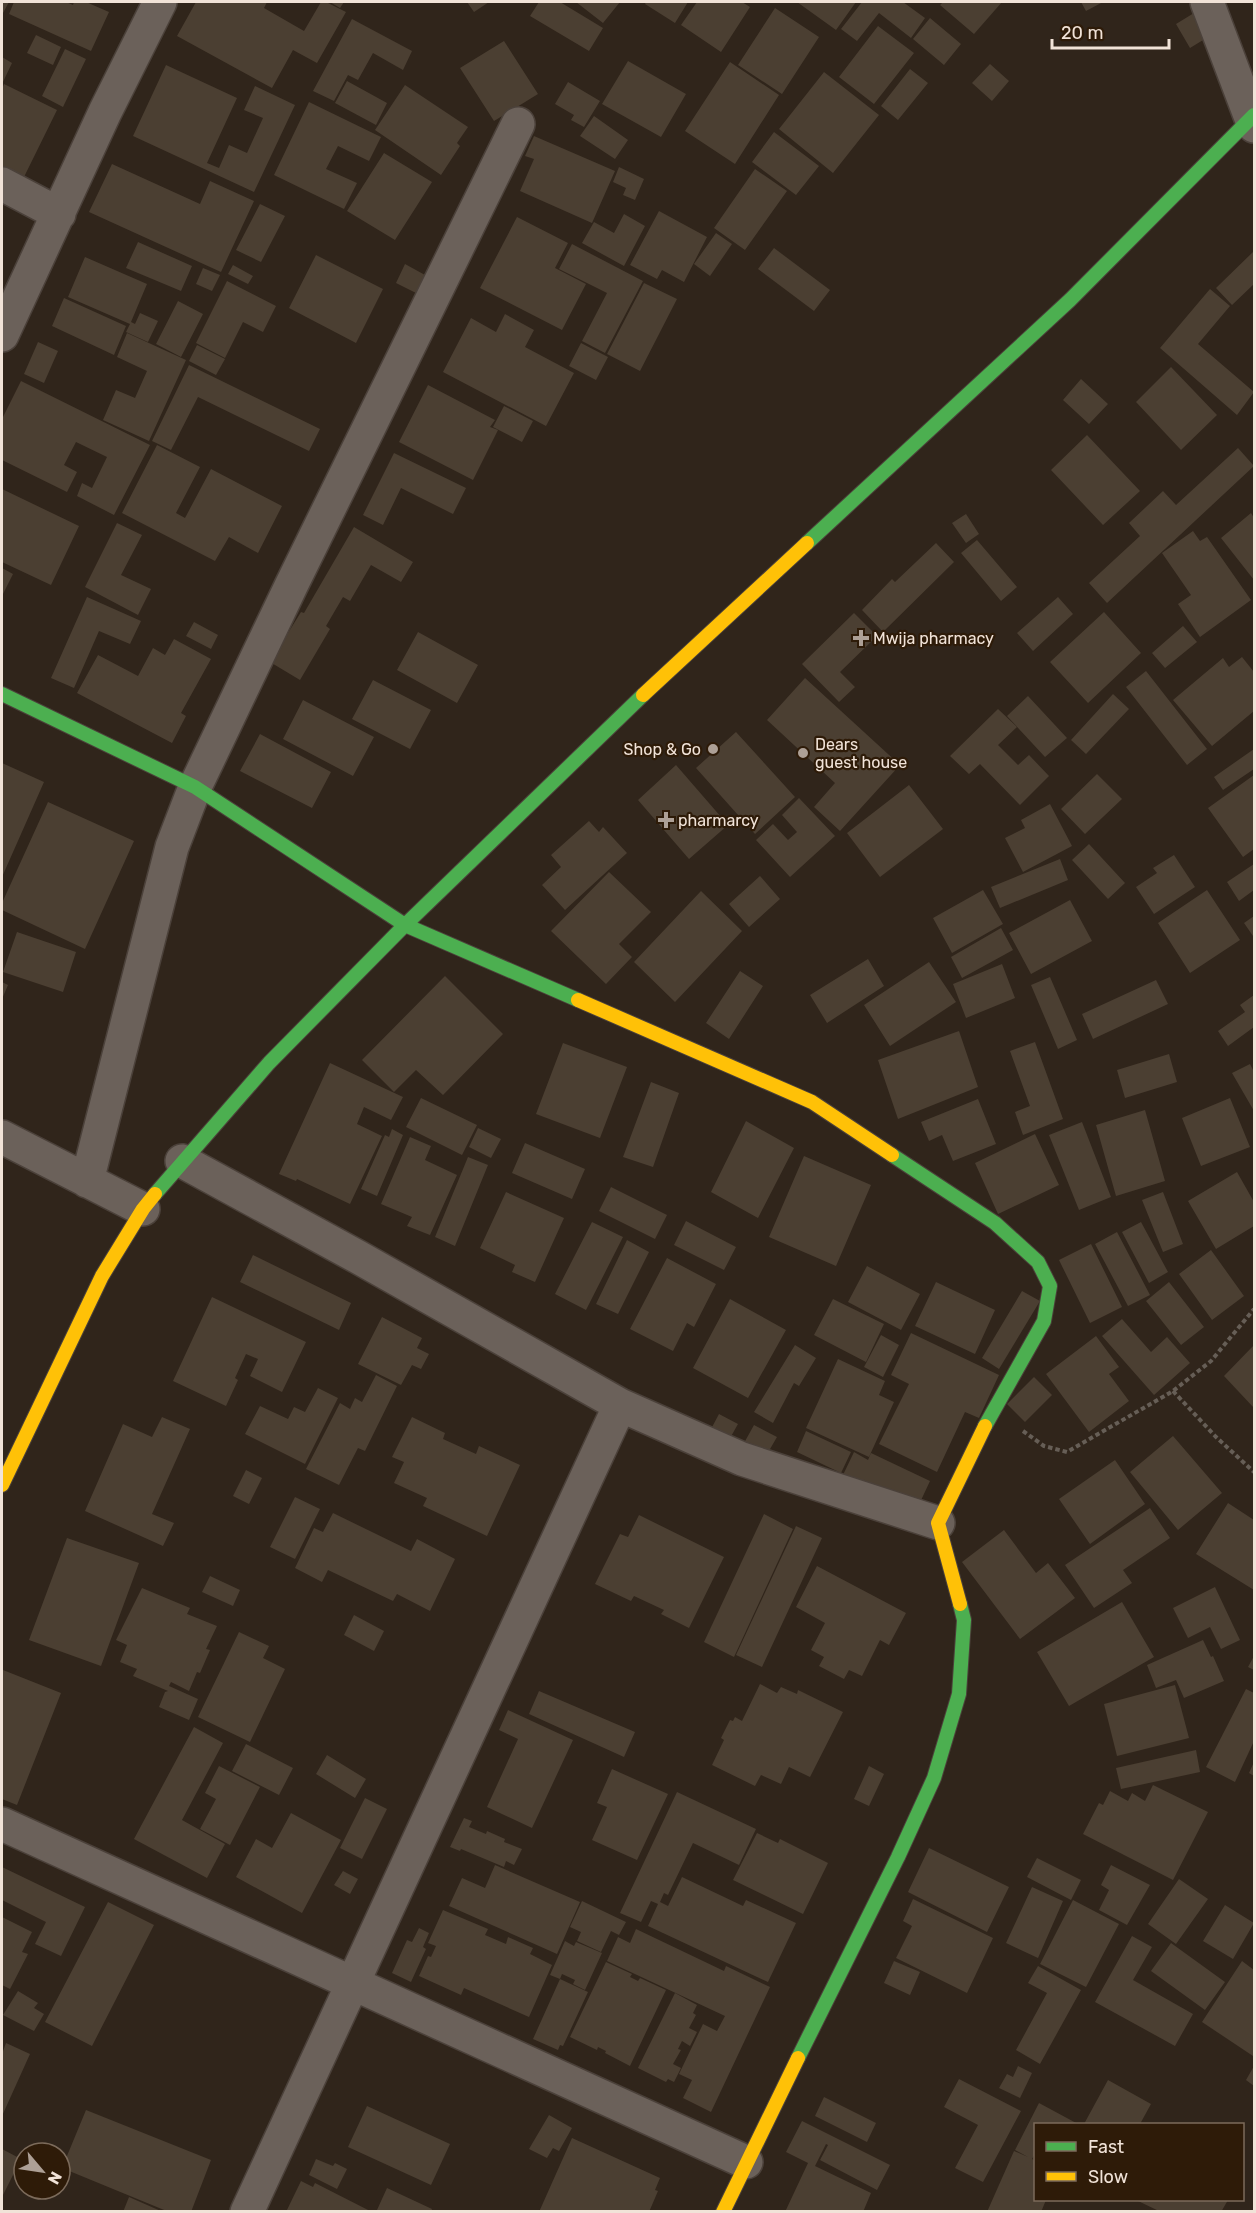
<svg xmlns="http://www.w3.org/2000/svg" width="1256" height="2213" viewBox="0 0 1256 2213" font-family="Rubik,sans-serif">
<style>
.building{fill:#4b3f32}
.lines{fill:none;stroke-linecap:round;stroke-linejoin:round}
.street-casing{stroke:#4b413a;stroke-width:36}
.fast-casing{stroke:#4b413a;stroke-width:16}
.slow-casing{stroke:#4b413a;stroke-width:16}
.path{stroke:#665e56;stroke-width:4;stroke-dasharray:4.5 3;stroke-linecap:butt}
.street{stroke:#6b615a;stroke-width:33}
.fast{stroke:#4caf50;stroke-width:14}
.slow{stroke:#ffc107;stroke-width:14}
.poi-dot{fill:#ada096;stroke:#2e1b08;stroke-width:2}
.labels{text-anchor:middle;stroke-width:4.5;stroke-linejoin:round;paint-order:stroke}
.poi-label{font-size:16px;fill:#f1e3d8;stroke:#2e1b08;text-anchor:start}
</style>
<rect width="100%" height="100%" fill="#30251b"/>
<path class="building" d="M2 2H9L3 13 2 12Z
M14 2H66L73 5 74 2H86L109 12 91 51 9 14Z
M196 2H267L264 8 304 31 321 2H326L346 12 317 63 293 50 272 88 177 36Z
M330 2H344L340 8Z
M467 2H489L474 12Z
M539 2H560L603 28 589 51 530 16Z
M576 2H620L603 23Z
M646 2H688L675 23 645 4Z
M697 2H742L750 7 721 52 681 25Z
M797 2H856L836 30Z
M862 2H903L925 18 911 38 879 13 857 41 841 29Z
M943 2H1002L974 34 940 5Z
M1081 2H1103L1086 11Z
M775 8 819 37 782 94 738 65Z
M1194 13 1208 37 1190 48 1176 24Z
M930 18 961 44 944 65 913 39Z
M352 19 412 51 403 70 373 53 358 80 348 75 334 101 313 91Z
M878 26 914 53 874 104 839 77Z
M36 35 61 47 53 65 27 53Z
M504 41 538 94 494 121 460 68Z
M65 49 86 59 63 107 42 96Z
M2 57 12 63 2 84Z
M628 61 686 94 661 137 602 104Z
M730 62 779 95 735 164 685 131Z
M990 64 1009 81 992 101 972 83Z
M166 65 237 98 207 163 219 168 229 145 247 153 263 118 244 110 255 86 295 105 254 192 133 136Z
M910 69 928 83 898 120 881 106Z
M824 72 879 115 833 173 779 129Z
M347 81 387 103 376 125 335 103Z
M568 82 600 101 584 127 571 120 574 115 555 104Z
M4 84 57 110 24 177 2 166V89Z
M405 85 468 127 457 143 460 146 441 175 375 130Z
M309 102 381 137 369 161 338 146 326 169 357 183 344 209 274 175Z
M594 116 628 140 615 159 580 136Z
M774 132 819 166 796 195 752 162Z
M534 136 615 171 592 223 520 191 534 159 525 156Z
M384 153 432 182 395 240 347 211Z
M112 164 200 204 210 181 254 201 221 272 89 212Z
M619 167 644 179 635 200 623 195 626 188 613 182Z
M755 169 787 191 745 250 714 228Z
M260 204 285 216 261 262 236 250Z
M659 211 707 237 684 282 662 270 657 279 630 265Z
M624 214 645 226 624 266 582 243 594 222 614 233Z
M517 217 568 243 555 268 586 284 562 330 480 288Z
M716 233 732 244 710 276 694 264Z
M138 242 192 266 181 291 126 268Z
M572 244 643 281 605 353 582 341 607 293 559 269Z
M774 248 830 290 814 311 758 269Z
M1254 251V284L1232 305 1216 288Z
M316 255 383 289 356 343 289 308Z
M85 257 147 284 131 322 135 324 140 313 158 321 148 342 126 332 130 324 68 297Z
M405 264 425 275 416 293 396 283Z
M233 265 253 276 248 284 228 274Z
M203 268 220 275 212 291 196 284Z
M227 281 276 306 263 332 243 322 225 358 196 343Z
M644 283 677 299 640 371 607 354Z
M1210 289 1230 306 1198 344 1254 392 1237 415 1160 348Z
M64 298 126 326 114 355 52 326Z
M178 301 203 314 181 357 156 344Z
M505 314 534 330 525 347 574 373 546 426 443 372 471 318 496 332Z
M127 333 186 360 149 441 103 420 116 390 135 398 147 371 117 357Z
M38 342 58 351 44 383 24 374Z
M581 343 608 357 596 380 569 366Z
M197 345 225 359 216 375 189 361Z
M189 365 320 429 309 451 198 397 171 450 152 441Z
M1171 367 1217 415 1181 450 1136 402Z
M1081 379 1108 404 1089 424 1063 400Z
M21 381 150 445 114 515 77 496 82 483 92 488 107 457 76 442 64 465 77 472 67 492 2 460V419Z
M428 385 495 420 490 427 498 430 473 480 399 442Z
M504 406 533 421 522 442 493 427Z
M1087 435 1140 491 1103 525 1051 470Z
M157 445 200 467 176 513 185 518 211 469 282 506 258 553 229 537 215 561 122 513Z
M1238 448 1254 466 1107 603 1089 583 1140 536 1129 523 1163 491 1176 505Z
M394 453 466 488 453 514 401 488 383 525 363 515Z
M2 489 79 526 51 585 2 562Z
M1251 513 1254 518V580L1221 538Z
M966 514 979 534 966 543 952 523Z
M117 523 142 535 121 575 151 589 138 615 85 587Z
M354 527 413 562 401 582 371 565 350 601 343 597 326 626 330 629 300 680 270 662 301 612 304 613Z
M1193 531 1200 541 1207 537 1251 600 1200 637 1178 604 1191 595 1162 553Z
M977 540 1017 587 1001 601 961 553Z
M936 543 954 562 883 632 862 610 892 579 895 582Z
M2 568 13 574 2 596Z
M87 597 141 621 130 644 99 631 74 688 51 678Z
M1058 597 1073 614 1033 651 1017 633Z
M1104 612 1141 653 1088 703 1050 662Z
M854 613 877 636 840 672 855 687 839 702 802 664Z
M194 622 218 635 211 649 186 636Z
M1183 626 1197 642 1165 668 1152 653Z
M418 632 478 665 457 703 397 670Z
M174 639 211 659 181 713 186 716 172 743 77 693 98 655 138 676 153 648 165 655Z
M1242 657 1254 672V711L1212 746 1173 700 1223 658 1229 667Z
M1146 671 1207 749 1187 765 1126 687Z
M805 678 900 765 840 831 814 807 835 783 767 720Z
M373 680 431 710 410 749 352 719Z
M1113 694 1129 709 1086 754 1071 740Z
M1028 696 1067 738 1045 757 1007 716Z
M303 700 374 737 353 776 283 739Z
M998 709 1017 727 998 745 1018 765 1029 755 1049 776 1020 805 980 764 969 774 950 756Z
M736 732 795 797 755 834 696 768Z
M260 734 331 772 312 808 240 771Z
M1254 749V769L1223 790 1214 777Z
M2 763 44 782 2 877Z
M676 765 728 825 689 859 638 800Z
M1097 774 1122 799 1085 834 1061 809Z
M1254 775V849L1243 857 1208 808Z
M909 785 943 829 880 877 847 833Z
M799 798 835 836 790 877 756 840 773 824 788 840 797 832 782 815Z
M48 802 134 841 85 949 2 910V903Z
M1050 804 1072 846 1023 872 1005 838 1025 828 1021 820Z
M589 821 599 832 603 827 627 853 565 910 542 885 561 867 551 855Z
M1089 844 1125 883 1108 899 1072 860Z
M1174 855 1195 887 1154 914 1136 887 1157 873 1153 868Z
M1060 859 1068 880 1000 908 991 887Z
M1254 864V890L1239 901 1227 882Z
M609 872 651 912 619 944 632 957 606 984 551 931Z
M760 876 780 899 749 927 729 904Z
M983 890 1003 924 952 953 933 918Z
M1207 890 1240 940 1190 973 1158 923Z
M701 891 742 931 675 1002 634 962Z
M1070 900 1092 941 1031 974 1009 933Z
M1254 916V935L1253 936 1244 923Z
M1001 928 1013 950 962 978 951 957Z
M17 932 76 952 63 992 3 972Z
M868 959 884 986 827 1023 810 995Z
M929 962 956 1002 890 1046 864 1005Z
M1002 964 1015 998 966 1018 953 984Z
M740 971 763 986 729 1039 706 1023Z
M445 976 503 1034 443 1095 416 1070 394 1092 362 1060Z
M1050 977 1077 1040 1058 1049 1031 985Z
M1156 980 1168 1004 1093 1039 1082 1014Z
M2 982 8 985 2 999Z
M1254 995V1027L1228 1046 1218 1031 1245 1012 1240 1005Z
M959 1031 978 1087 898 1119 878 1060Z
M1035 1042 1063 1119 1023 1135 1015 1112 1030 1106 1010 1051Z
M563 1043 627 1067 600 1138 536 1114Z
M1169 1054 1177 1082 1125 1098 1117 1070Z
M330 1063 403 1097 391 1120 364 1107 357 1124 382 1136 350 1204 297 1179 296 1181 279 1174Z
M1250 1064 1254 1072V1111L1232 1073Z
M651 1082 679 1093 653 1167 623 1157Z
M421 1098 477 1125 462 1155 406 1127Z
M1230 1098 1250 1147 1201 1166 1182 1118Z
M978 1099 996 1144 953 1161 942 1135 929 1141 921 1122Z
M1145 1110 1165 1181 1116 1196 1096 1125Z
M746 1121 794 1148 758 1218 711 1192Z
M1082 1122 1111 1197 1079 1210 1049 1135Z
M478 1128 501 1139 491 1158 469 1147Z
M392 1129 403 1135 377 1196 361 1189 385 1135 389 1137Z
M1035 1134 1059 1185 998 1214 975 1163Z
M410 1137 431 1146 425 1160 457 1175 430 1235 407 1226 412 1217 381 1204Z
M525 1143 585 1169 572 1199 512 1173Z
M804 1156 871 1185 836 1266 769 1237Z
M468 1157 488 1165 455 1246 435 1237Z
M1237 1172 1254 1202V1226L1216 1249 1188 1201Z
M611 1187 667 1215 655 1239 599 1211Z
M506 1192 564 1218 535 1282 512 1272 515 1265 480 1248Z
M1163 1192 1183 1244 1163 1252 1142 1200Z
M686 1221 736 1247 724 1270 674 1245Z
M592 1222 623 1237 586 1310 555 1294Z
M1141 1222 1168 1272 1149 1283 1122 1232Z
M1117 1232 1150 1295 1128 1306 1095 1244Z
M627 1240 649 1252 618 1314 596 1304Z
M1091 1244 1122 1307 1090 1323 1059 1260Z
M1211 1250 1244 1296 1212 1320 1179 1274Z
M253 1255 351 1303 339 1330 240 1282Z
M667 1258 716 1284 694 1327 687 1323 673 1351 630 1329Z
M867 1266 920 1294 901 1330 848 1302Z
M936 1282 995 1310 975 1354 915 1326Z
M1169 1282 1204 1327 1181 1345 1146 1301Z
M1022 1291 1040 1301 999 1369 982 1358Z
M212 1297 306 1342 282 1392 250 1376 258 1359 246 1354 235 1378 238 1380 226 1406 173 1381Z
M730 1299 786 1330 748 1398 693 1368Z
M833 1299 884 1324 866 1362 814 1335Z
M382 1317 422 1338 417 1348 429 1354 421 1369 412 1365 401 1385 358 1364Z
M1122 1319 1151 1352 1167 1337 1190 1363 1154 1395 1102 1336Z
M911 1333 999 1375 979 1418 965 1412 937 1472 879 1444 909 1384 891 1375Z
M881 1335 899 1345 883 1377 864 1367Z
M1096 1336 1119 1367 1109 1374 1129 1401 1089 1432 1046 1374Z
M795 1345 816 1358 799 1386 794 1383 773 1423 754 1412Z
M1254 1345V1408L1224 1376Z
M838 1359 885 1381 879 1395 894 1402 869 1457 806 1428Z
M376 1375 397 1386 365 1451 358 1448 339 1485 306 1469 340 1403 350 1409 355 1398 362 1402Z
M1034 1377 1052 1395 1025 1422 1007 1404Z
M318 1388 338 1398 305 1464 245 1434 260 1406 288 1419 294 1407 305 1412Z
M719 1414 738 1424 729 1440 711 1429Z
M162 1417 190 1429 152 1514 174 1523 163 1546 85 1511 123 1424 152 1437Z
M412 1417 445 1433 443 1439 476 1454 479 1446 520 1465 487 1536 423 1506 427 1498 394 1483 404 1462 392 1457Z
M754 1425 777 1437 766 1456 744 1443Z
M806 1431 851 1452 841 1473 797 1452Z
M1173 1436 1222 1493 1178 1530 1130 1472Z
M854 1452 868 1460 871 1453 930 1481 916 1511 843 1475Z
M1115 1460 1145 1504 1090 1544 1059 1499Z
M246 1470 262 1478 249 1504 233 1496Z
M295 1497 320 1509 295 1559 270 1547Z
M1228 1503 1254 1520V1590L1196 1554Z
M1150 1508 1170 1538 1123 1570 1132 1583 1094 1608 1065 1565Z
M333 1513 411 1551 417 1539 455 1559 430 1611 397 1594 393 1601 328 1570 322 1582 295 1568 314 1528 323 1532Z
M764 1514 793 1529 734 1657 704 1642Z
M639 1515 724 1557 689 1628 661 1614 664 1610 634 1596 631 1601 595 1584 620 1534 628 1537Z
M796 1526 822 1538 762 1667 736 1655Z
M1004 1530 1036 1573 1048 1563 1075 1598 1020 1639 962 1562Z
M67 1538 139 1563 101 1666 29 1640Z
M817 1566 906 1613 889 1645 880 1640 862 1676 849 1670 844 1679 819 1666 824 1657 811 1650 825 1623 796 1607Z
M210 1576 240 1590 233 1606 202 1592Z
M1215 1587 1240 1640 1221 1649 1210 1627 1188 1638 1173 1608Z
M142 1588 190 1608 187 1614 217 1626 206 1649 210 1650 200 1673 197 1672 189 1691 171 1682 169 1686 198 1699 189 1720 159 1707 165 1692 168 1691 133 1676 137 1669 120 1662 127 1645 116 1640Z
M1122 1602 1154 1657 1069 1706 1037 1652Z
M354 1615 384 1631 374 1651 344 1635Z
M239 1632 269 1646 263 1658 285 1669 250 1742 198 1717Z
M1203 1640 1211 1657 1213 1656 1224 1681 1184 1698 1176 1680 1156 1688 1147 1665Z
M1254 1656V1670L1248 1667Z
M3 1670 61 1693 17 1805 2 1799Z
M760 1684 777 1693 781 1687 797 1694 798 1690 843 1712 810 1777 789 1767 781 1784 761 1775 755 1786 712 1765 724 1740 721 1738 730 1720 733 1721 735 1717 742 1721Z
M1175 1685 1189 1738 1117 1756 1104 1704Z
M1246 1689 1254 1693V1741L1235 1782 1206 1767Z
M539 1691 635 1732 624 1757 529 1714Z
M508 1710 573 1740 532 1828 487 1807 518 1739 499 1730Z
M194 1727 223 1743 182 1820 225 1844 207 1878 134 1839Z
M246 1744 293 1768 279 1795 232 1771Z
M1196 1750 1200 1772 1121 1789 1116 1768Z
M327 1755 366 1779 355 1798 316 1774Z
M1254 1762V1776L1249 1773Z
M219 1766 260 1787 230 1845 200 1829 216 1799 205 1793Z
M869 1766 884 1774 869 1806 854 1799Z
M612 1769 668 1794 637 1860 592 1840 607 1807 597 1803Z
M1153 1785 1208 1812 1173 1880 1083 1834 1099 1803 1103 1805 1110 1791 1128 1801 1132 1793 1145 1801Z
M677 1792 756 1829 739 1865 693 1843 668 1895 664 1893 660 1902 668 1906 682 1877 743 1906 746 1900 796 1923 768 1982 648 1926 658 1904 651 1901 641 1922 620 1913Z
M365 1798 387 1809 362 1859 340 1848Z
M291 1813 341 1840 302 1913 236 1877 256 1839 272 1848Z
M464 1818 472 1821 469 1827 486 1834 487 1831 505 1839 504 1842 522 1849 514 1865 506 1861 504 1867 461 1849 460 1851 450 1847Z
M757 1833 778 1843 780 1839 828 1863 803 1914 733 1880Z
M929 1848 1009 1887 987 1932 908 1892Z
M1037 1858 1081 1880 1071 1900 1027 1877Z
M495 1865 580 1902 557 1954 449 1906 462 1878 485 1888Z
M1111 1865 1150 1885 1127 1925 1099 1910 1109 1890 1101 1885Z
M2 1867 85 1907 61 1956 35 1944 46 1922 2 1900Z
M343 1871 358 1879 350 1894 334 1885Z
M1179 1879 1208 1899 1176 1944 1148 1924Z
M1032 1887 1063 1901 1038 1958 1006 1943Z
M913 1899 993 1938 967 1993 896 1958 912 1926 903 1921Z
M1073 1900 1119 1924 1086 1987 1040 1964Z
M582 1901 626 1922 619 1935 611 1931 601 1952 577 1941 581 1932 570 1927Z
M108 1902 154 1925 92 2046 45 2022Z
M1225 1905 1254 1923 1233 1959 1203 1941Z
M443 1910 488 1929 485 1935 506 1944 508 1937 533 1948 530 1954 552 1965 529 2017 464 1988 461 1995 419 1976 428 1956 431 1957 436 1946 428 1943Z
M2 1917 32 1932 22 1952 28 1954 10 1989 2 1985Z
M419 1928 429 1933 423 1947 426 1949 411 1982 392 1973 407 1940 412 1942Z
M636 1929 724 1971 726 1966 770 1987 711 2112 683 2098 692 2080 679 2074 703 2024 717 2031 725 2016 607 1961 618 1937 630 1943Z
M1132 1936 1152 1947 1133 1980 1193 2014 1175 2046 1095 2002Z
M565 1941 574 1946 576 1942 602 1953 585 1990 573 1984 575 1980 562 1974 560 1979 588 1992 563 2046 560 2045 558 2050 533 2039 560 1979 550 1975Z
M1171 1943 1225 1982 1205 2010 1151 1971Z
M894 1961 920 1972 910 1995 884 1983Z
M1242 1961 1254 1970V2053L1253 2056 1202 2022Z
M606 1962 632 1974 630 1977 638 1981 640 1978 666 1990 630 2066 605 2053 606 2051 598 2047 597 2050 570 2037Z
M1038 1966 1081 1990 1040 2064 1016 2050 1047 1993 1028 1983Z
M18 1991 38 2003 34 2008 44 2014 34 2031 3 2015Z
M675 1993 697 2005 693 2013 696 2015 689 2028 697 2032 690 2046 682 2041 678 2049 681 2050 673 2064 681 2068 674 2082 668 2079 666 2082 638 2068Z
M6 2043 30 2054 2 2116V2054Z
M1018 2066 1032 2073 1020 2098 999 2088 1007 2074 1013 2077Z
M1254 2066V2086L1246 2080Z
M959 2079 1021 2111 983 2182 955 2168 978 2125 944 2107Z
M1108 2080 1151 2104 1140 2124H1084Z
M824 2097 876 2123 867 2142 815 2116Z
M1039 2103 1078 2124H1036V2152L1032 2159 1036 2161V2200H1046L1041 2212H987L1014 2151 1028 2157 1015 2150Z
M367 2106 450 2144 431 2185 348 2147Z
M86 2110 211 2160 191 2212H169L62 2168Z
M549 2115 572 2128 559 2151 553 2148 547 2158 529 2149Z
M802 2121 890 2165 877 2190 820 2160 828 2145 826 2144 815 2166 871 2193 863 2212H785L808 2163 786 2152Z
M572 2138 660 2178 655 2190 658 2191 649 2212H539Z
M2 2149 21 2159 2 2197Z
M316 2159 333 2166 335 2163 347 2169 337 2189 309 2175Z
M301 2181 313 2187 315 2183 372 2212H286Z
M387 2188 432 2209 431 2212H380L377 2210Z
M129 2197 163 2212H123Z
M1136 2200H1228L1221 2212H1161Z"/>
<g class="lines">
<defs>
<path id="street" d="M1207 2 1254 126
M2 184 59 214
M2 335 105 112 160 2
M2 1137 143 1209
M182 1161 358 1257 620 1405 742 1459 938 1523
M87 1181 172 847 195 787 291 586 518 124
M2 1824 746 2162
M247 2212 620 1405"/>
<path id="fast" d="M807 543 1070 300 1254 115
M2 694 195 787 405 925 578 1000
M892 1155 995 1223 1038 1262 1050 1286 1044 1321 985 1426
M155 1194 269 1063 405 925 643 695
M798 2058 898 1857 934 1778 959 1694 964 1620 960 1604"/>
<path id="slow" d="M643 695 807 543
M578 1000 812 1102 892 1155
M2 1485 102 1276 143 1209 155 1194
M960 1604 938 1523 985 1426
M723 2212 798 2058"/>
</defs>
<use href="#street" class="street-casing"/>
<use href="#fast" class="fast-casing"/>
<use href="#slow" class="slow-casing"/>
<path class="path" d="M1173 1391 1216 1437 1254 1472
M1023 1431 1044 1446 1067 1452 1173 1391 1211 1361 1254 1309"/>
<use href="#street" class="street"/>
<use href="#fast" class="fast"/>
<use href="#slow" class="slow"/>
</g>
<g class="poi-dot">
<path d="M858 629h6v6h6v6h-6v6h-6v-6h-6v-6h6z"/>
<circle cx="713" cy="749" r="6"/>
<circle cx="803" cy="753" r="6"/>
<path d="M663 811h6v6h6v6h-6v6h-6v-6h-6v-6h6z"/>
</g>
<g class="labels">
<g class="poi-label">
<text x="873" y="644">Mwija pharmacy</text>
<text x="815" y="750">Dears<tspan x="815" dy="18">guest house</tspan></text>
<text x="701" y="755" text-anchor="end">Shop &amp; Go</text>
<text x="678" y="826">pharmarcy</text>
</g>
</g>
<rect width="1256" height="2213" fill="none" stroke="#f1e3d8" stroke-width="6"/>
<rect x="1034" y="2123" width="210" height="78" fill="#2e1b08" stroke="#7c6b5b" stroke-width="1.5"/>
<rect x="1046" y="2142" width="30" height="9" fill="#4caf50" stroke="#7c6b5b" stroke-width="1.5"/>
<text x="1088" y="2153" font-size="18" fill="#f1e3d8">Fast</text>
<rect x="1046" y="2172" width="30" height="9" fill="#ffc107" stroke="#7c6b5b" stroke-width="1.5"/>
<text x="1088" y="2183" font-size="18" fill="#f1e3d8">Slow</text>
<g transform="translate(42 2171) rotate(119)"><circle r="28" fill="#2e1b08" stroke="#7c6b5b" stroke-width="1.5"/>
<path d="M0-4.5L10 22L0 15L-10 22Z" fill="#ada096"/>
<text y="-9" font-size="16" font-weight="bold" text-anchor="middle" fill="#f1e3d8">N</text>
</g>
<path d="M1052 39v9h117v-9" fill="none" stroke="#f1e3d8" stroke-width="3"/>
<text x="1061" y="39" font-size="18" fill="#f1e3d8" stroke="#2e1b08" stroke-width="4.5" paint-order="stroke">20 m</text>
</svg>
